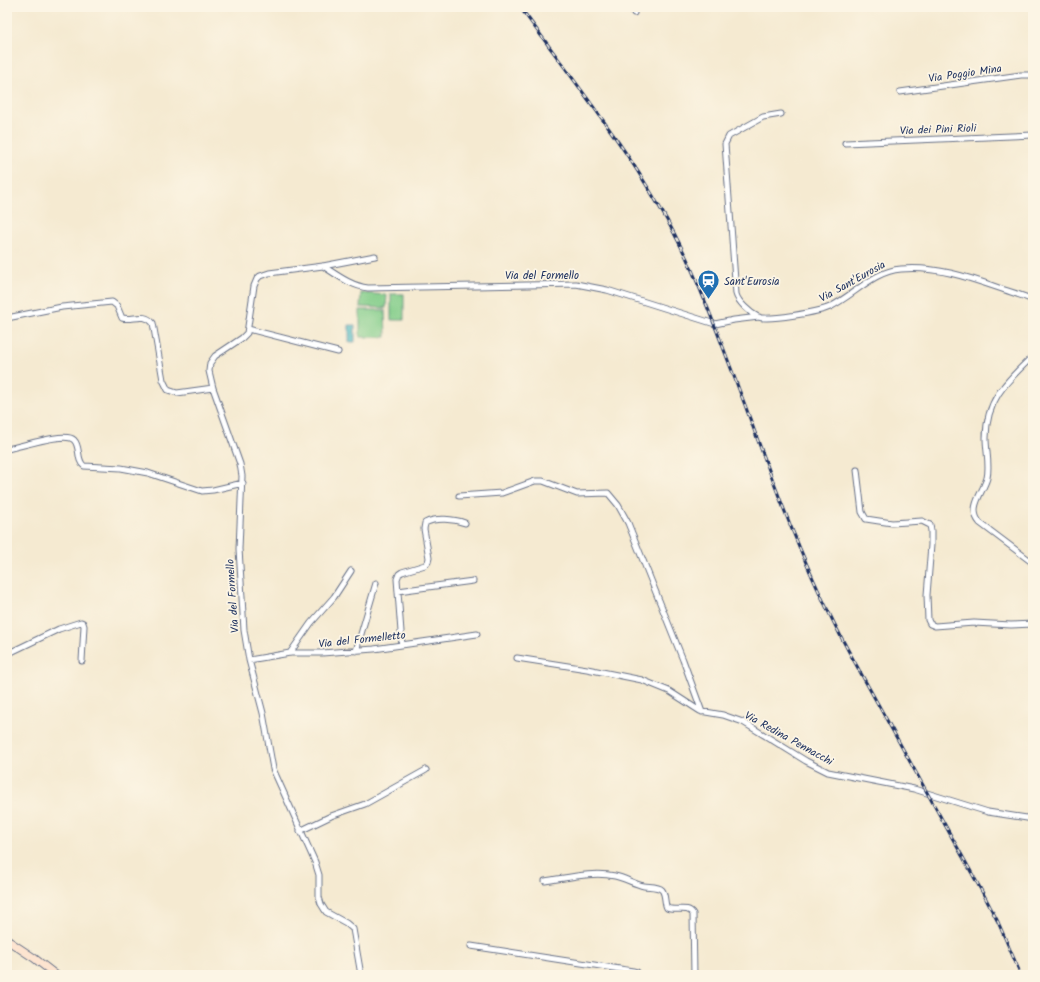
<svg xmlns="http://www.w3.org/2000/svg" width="1040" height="982" viewBox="0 0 1040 982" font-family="Kalam,sans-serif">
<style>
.green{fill:#83cd8a;stroke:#4f7e74}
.water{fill:#49b7c1;stroke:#327390}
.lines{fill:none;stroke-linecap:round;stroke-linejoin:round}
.street-casing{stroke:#677086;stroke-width:7}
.secondary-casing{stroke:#677086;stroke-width:9}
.street{stroke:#fff;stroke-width:5}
.secondary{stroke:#fde4d0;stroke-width:7}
.rail-casing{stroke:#1b2f5e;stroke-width:3}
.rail{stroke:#fcf5e5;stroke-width:1.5;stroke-dasharray:4.5;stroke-linecap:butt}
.labels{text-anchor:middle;stroke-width:3.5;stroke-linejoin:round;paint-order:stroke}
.street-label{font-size:11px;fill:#1b2f5e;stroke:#fcf5e5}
.poi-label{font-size:11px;fill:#1b2f5e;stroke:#fcf5e5;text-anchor:start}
</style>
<rect width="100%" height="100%" fill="#fcf5e5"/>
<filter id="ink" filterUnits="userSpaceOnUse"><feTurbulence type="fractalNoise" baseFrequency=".025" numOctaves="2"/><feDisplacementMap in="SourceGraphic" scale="8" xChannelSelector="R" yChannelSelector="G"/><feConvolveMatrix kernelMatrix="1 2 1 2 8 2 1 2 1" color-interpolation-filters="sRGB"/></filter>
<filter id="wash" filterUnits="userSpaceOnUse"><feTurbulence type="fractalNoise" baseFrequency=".012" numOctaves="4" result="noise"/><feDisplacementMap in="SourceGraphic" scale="16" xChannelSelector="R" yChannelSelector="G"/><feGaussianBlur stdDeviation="0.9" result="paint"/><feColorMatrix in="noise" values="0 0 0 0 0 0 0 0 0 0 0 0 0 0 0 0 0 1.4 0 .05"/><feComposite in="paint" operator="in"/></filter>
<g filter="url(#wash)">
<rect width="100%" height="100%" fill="#f5ead1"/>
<path class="green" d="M361 293 387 295 386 308 360 307Z
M391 294H404V320H391Z
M360 310H385L386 337H360Z"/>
<path class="water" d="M349 325H355V342H349Z"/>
</g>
<g filter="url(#ink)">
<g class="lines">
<defs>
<path id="street" d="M633 7 634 13
M900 92 1021 75H1033
M781 114 763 117 729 136 725 144 736 294C738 302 750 313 758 317 768 321 819 312 830 307 854 295 874 271 901 269 935 266 968 277 999 288 1010 292 1022 295 1033 300
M845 143 1033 135
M323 266C337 275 351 286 368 288L576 284 607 290 715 324 734 320 759 317
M7 318 62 307 112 302 117 306 122 318C133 321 144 312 153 323L163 380 168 390 177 393 213 388
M248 329 338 352
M1033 356C1007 381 986 399 986 438 986 451 990 465 987 478 983 493 967 508 980 523L1033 563
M7 449C21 447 65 431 74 440 81 447 76 460 84 466L121 468 148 473 202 491 213 490 243 483
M857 470 862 512 866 519 892 523 922 521 930 525 931 531V545L927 595 928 620 930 624 935 626 974 623 1011 625 1033 624
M459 496 502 493 535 481H543L577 494 608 493 618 505 628 523 683 660 702 712
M398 591 473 581
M402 645 397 579 399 574 402 572 425 565 428 562 429 558 424 529 425 523C436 517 454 519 465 523
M356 651 376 583
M290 653 311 623 334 597 351 571
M7 654 59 629 81 622 83 623 84 626 82 661
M517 658 587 669 642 680 669 691 700 711 723 715 743 722 806 761 828 772 914 789 988 812 1033 819
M249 660 290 653H322L374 649 477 634
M300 831 331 816 365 804 426 770
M545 881C567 878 593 871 615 876 625 878 634 884 644 886 649 887 658 886 662 890 666 895 664 903 667 908 675 912 688 905 693 914L694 975
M471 946 633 971 637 972 639 975
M361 975 353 929 346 923 326 912 321 904 319 897V875L315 862 273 769 263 713 249 660 244 630 239 549 242 476 240 464 213 388 209 371 210 363 215 356 242 338 247 333 254 286 257 279 260 276 269 273 323 266 375 256"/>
<path id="secondary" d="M7 940 34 958 56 975"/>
</defs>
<use href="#street" class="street-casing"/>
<use href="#secondary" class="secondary-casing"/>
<use href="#street" class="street"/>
<use href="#secondary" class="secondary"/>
<defs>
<path id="rail" d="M520 7C579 88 644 168 687 259 709 307 726 356 745 405 775 488 806 572 848 650L985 897 998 922 1021 975"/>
</defs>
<use href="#rail" class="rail-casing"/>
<use href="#rail" class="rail"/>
</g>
</g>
<defs>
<symbol id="station-pin" viewBox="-11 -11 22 30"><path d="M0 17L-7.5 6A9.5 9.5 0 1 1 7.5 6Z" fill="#1f6fb2" stroke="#fcf5e5"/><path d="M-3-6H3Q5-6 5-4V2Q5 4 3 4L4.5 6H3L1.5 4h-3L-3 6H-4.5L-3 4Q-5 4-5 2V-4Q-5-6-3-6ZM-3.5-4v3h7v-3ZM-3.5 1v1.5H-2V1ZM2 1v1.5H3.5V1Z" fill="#fff"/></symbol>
</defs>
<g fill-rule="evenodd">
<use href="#station-pin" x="696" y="268" width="25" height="34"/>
</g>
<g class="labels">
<g class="street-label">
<text transform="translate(965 73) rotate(-8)" y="4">Via Poggio Mina</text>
<text transform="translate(938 129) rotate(-2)" y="4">Via dei Pini Rioli</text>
<text x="542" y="279">Via del Formello</text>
<text transform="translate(852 281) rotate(-29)" y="4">Via Sant'Eurosia</text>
<text transform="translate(232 596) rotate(-94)" y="4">Via del Formello</text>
<text transform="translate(362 639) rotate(-6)" y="4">Via del Formelletto</text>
<text transform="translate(789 738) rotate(29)" y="4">Via Redina Pennacchi</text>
</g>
<g class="poi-label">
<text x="724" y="285">Sant'Eurosia</text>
</g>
</g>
<rect width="1040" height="982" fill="none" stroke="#fcf5e5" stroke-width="24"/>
</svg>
